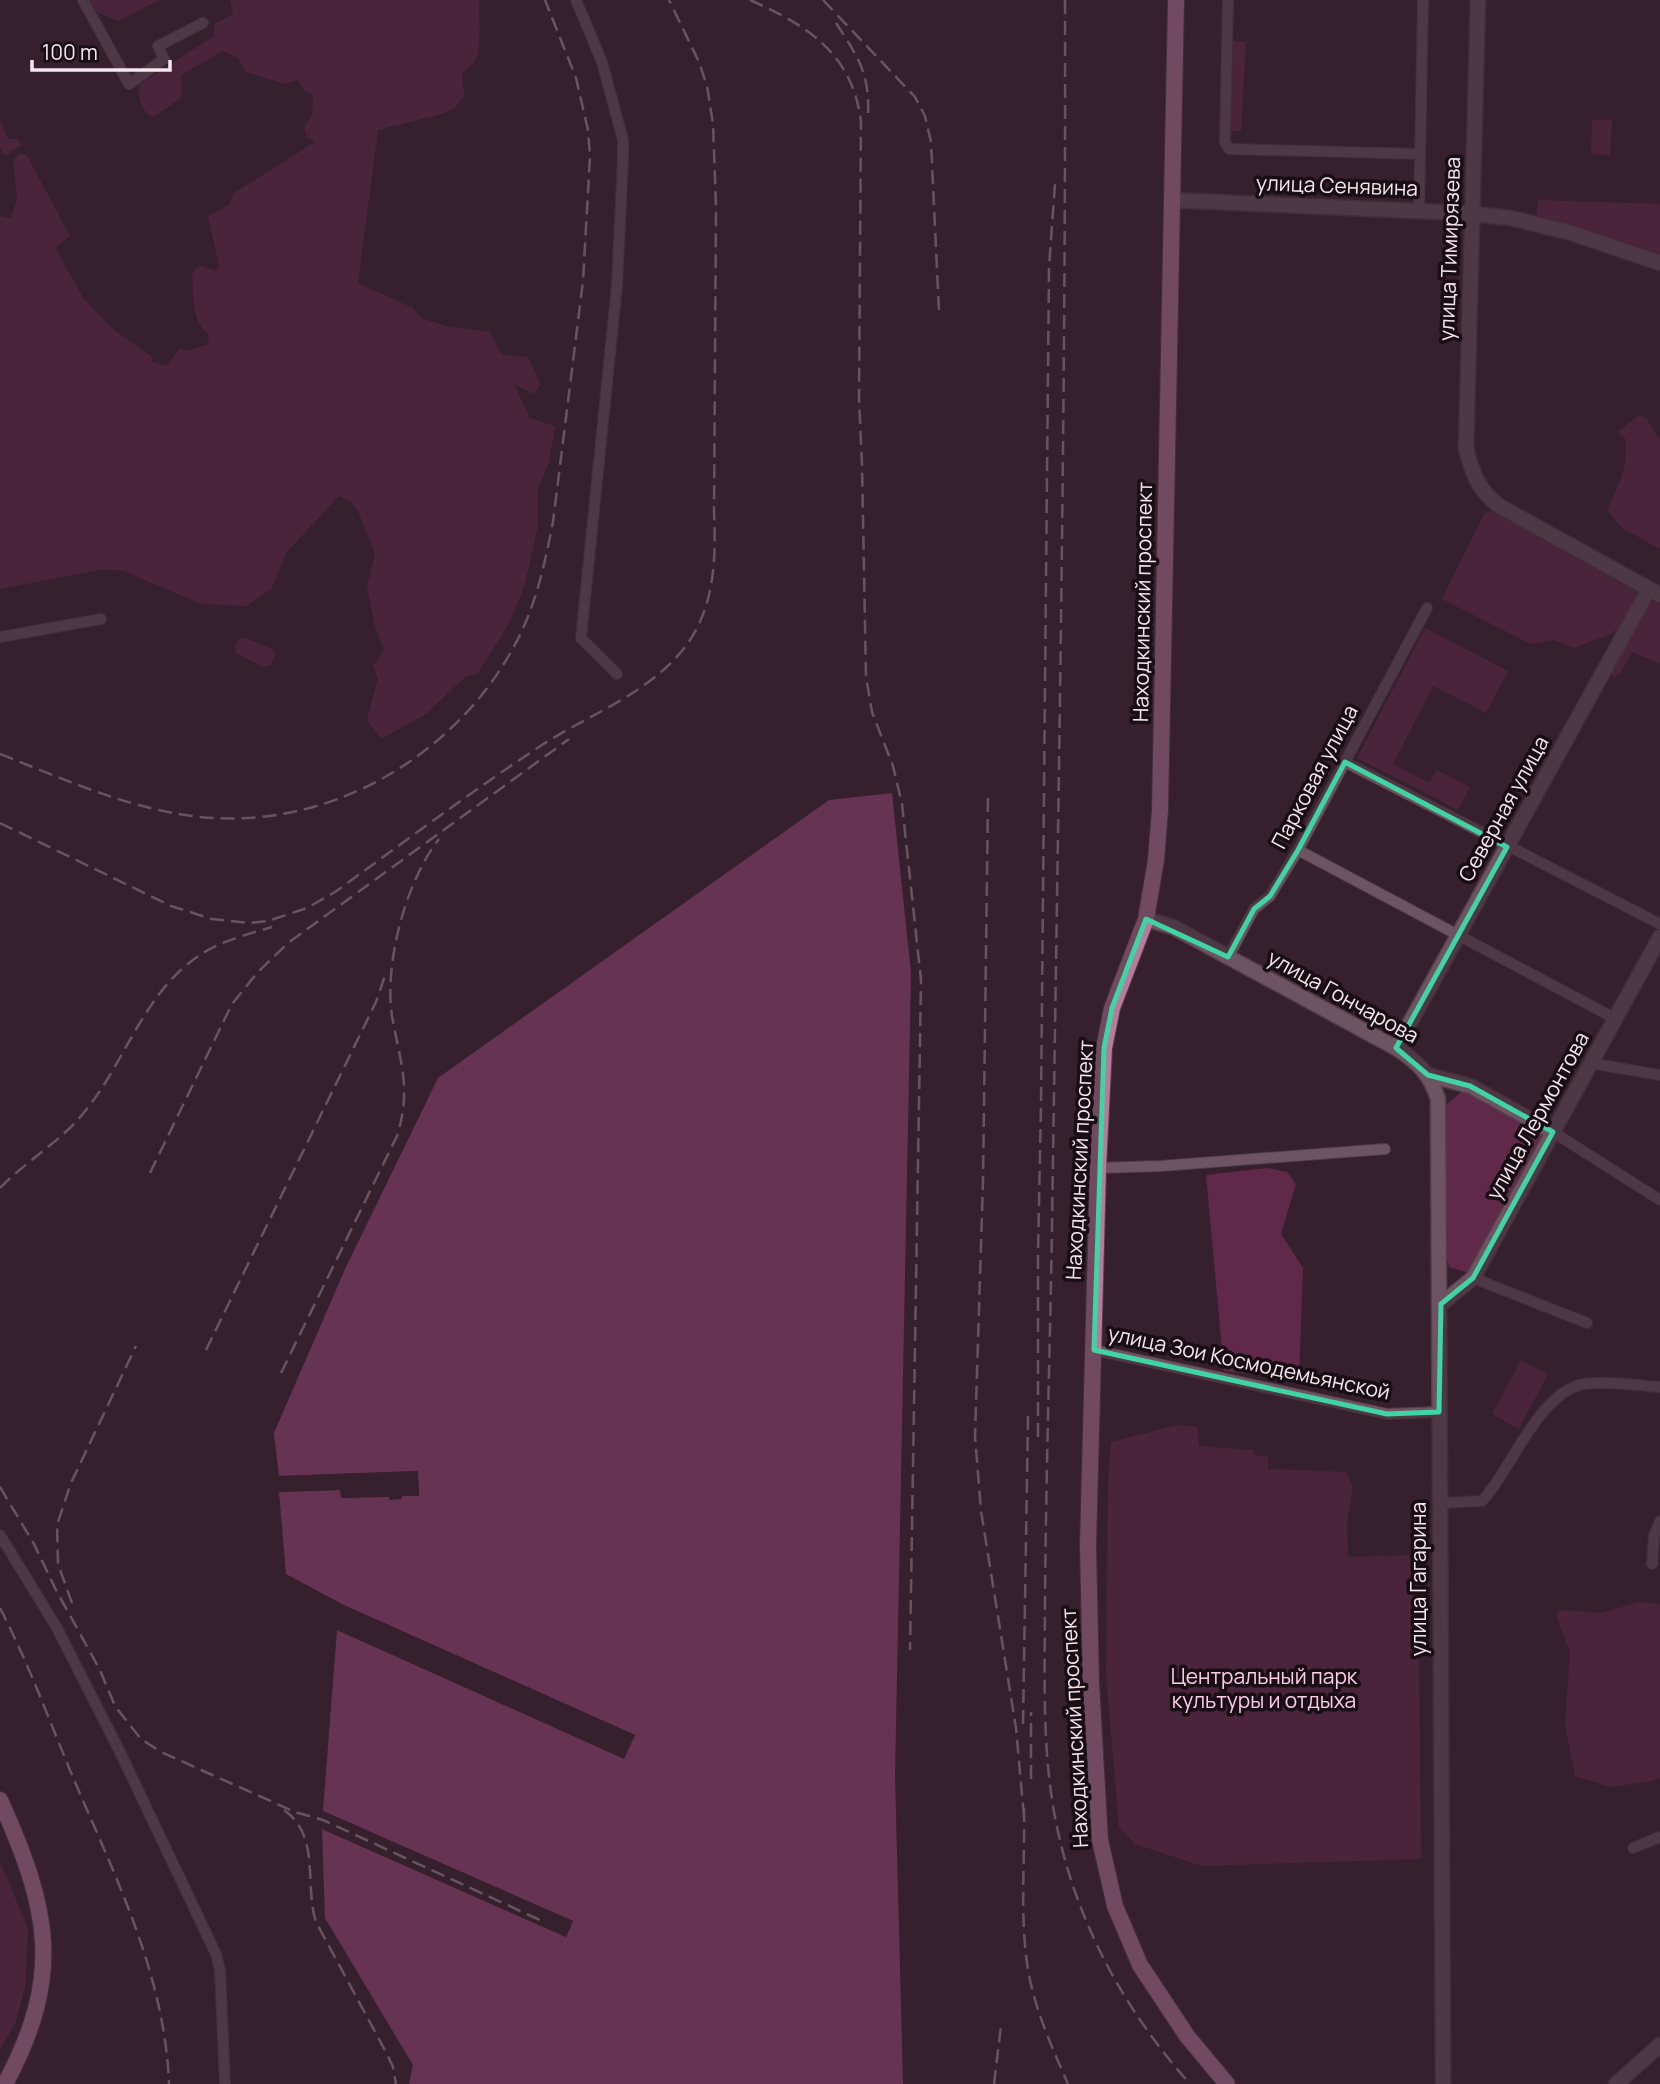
<svg xmlns="http://www.w3.org/2000/svg" width="1660" height="2084" viewBox="0 0 1660 2084" font-family="Manrope,sans-serif">
<style>
.green{fill:#602949}
.water{fill:#a14b7e}
.pier{fill:#37202d}
.lines{fill:none;stroke-linecap:round;stroke-linejoin:round}
.street-casing{stroke:#523e49;stroke-width:12}
.secondary-casing{stroke:#523e49;stroke-width:17}
.primary-casing{stroke:#523e49;stroke-width:18}
.street{stroke:#6e5462;stroke-width:10}
.secondary{stroke:#6e5462;stroke-width:14}
.primary{stroke:#b97a9d;stroke-width:16}
.rail{stroke:#a5929c;stroke-width:2.5;stroke-dasharray:14 7;stroke-linecap:butt}
.marked{fill:none;stroke:#40d4a2;stroke-width:5;stroke-linejoin:round}
.labels{text-anchor:middle;stroke-width:7;stroke-linejoin:round;paint-order:stroke}
.street-label{font-size:21px;fill:#f6e6ee;stroke:#180e13}
.park-label{font-size:21px;fill:#fdcce6;stroke:#180e13}
</style>
<rect width="100%" height="100%" fill="#37202d"/>
<path class="green" d="M88 0H159L118 21 93 10Z
M230 0H479C479 11 481 47 477 56 468 77 457 62 465 95L454 109 438 115 378 130 358 283 413 308 421 318 446 326 490 332 502 355 528 357 541 385 534 394 514 384 530 418 555 426 549 462 537 492 538 527 524 587 509 624 477 674 466 676 426 714 381 739 367 720 378 678 373 666 384 651 374 623 367 587 375 554 358 511 350 501 339 496 286 553 272 588 247 606 201 604 124 571 104 569 0 589V216L11 218 17 200 13 161 19 154H26L70 236 55 248 84 299 114 330 152 357V362L166 366 180 348 188 351 208 344 209 334C191 322 194 296 192 275L195 269 201 266 216 271 219 265 208 216 229 205 234 193 315 142 307 137 304 128 312 116 313 95 305 91 297 80 285 84 246 72 238 58 223 51 181 75 182 94 180 99 153 117C142 112 136 96 140 84L214 36 215 24 233 14Z
M1232 41 1246 42 1241 131H1230Z
M0 120 8 139H18L21 145 5 156 0 148Z
M1592 120H1612L1610 155 1591 154Z
M1538 200 1660 204V257L1561 223 1536 219Z
M1639 415 1646 418 1660 440V549L1622 528 1607 510C1619 484 1629 467 1625 438L1618 432Z
M1491 511 1638 593 1620 628 1606 636 1574 648 1554 640 1531 644 1442 599 1484 514Z
M1649 600 1660 605V664L1632 652 1621 672 1614 678 1612 672 1613 665Z
M1425 628 1508 671 1486 713 1433 686 1393 764 1429 783 1437 770 1470 787 1458 810 1357 758Z
M242 637 272 649 275 655 270 665 263 667 236 653 235 644Z
M1465 1089 1543 1134 1469 1273 1449 1267 1446 1256V1105Z
M1267 1168 1287 1172 1296 1184 1281 1234 1303 1268 1299 1380 1224 1371 1206 1175Z
M1521 1360 1548 1374 1519 1429 1492 1414Z
M1177 1425 1197 1427 1199 1446 1253 1450 1255 1455 1268 1457V1469L1346 1472 1353 1488 1347 1523 1348 1557 1418 1555 1421 1859 1202 1866 1135 1844 1119 1827 1106 1674 1108 1480 1111 1442Z
M1639 1602 1660 1604V1778L1652 1781 1610 1787 1575 1776 1565 1724 1570 1653 1556 1614 1561 1610 1602 1613Z
M0 1862 28 1928 25 1987 15 2024 0 2049Z"/>
<path class="water" d="M892 793 911 973 895 1776 903 2084H409L413 2065 325 1918 322 1829 566 1937 573 1921 323 1811 337 1630 624 1758 635 1735 346 1606 286 1574 279 1492 341 1490V1498L419 1495 418 1471 279 1476 274 1433 346 1267 438 1078 829 800Z"/>
<path class="pier" d="M418 1471 419 1496H402V1499L389 1500V1497L341 1498 340 1490 279 1492V1489L341 1487 344 1489V1495L389 1493 393 1496H398L401 1493 416 1492 415 1475 279 1479V1476Z
M346 1606 635 1735 624 1759 337 1630 338 1627 622 1754 630 1736 344 1609Z
M323 1811 573 1921 566 1937 322 1829V1825L564 1932 568 1923 323 1814Z"/>
<g class="lines">
<defs>
<path id="street" d="M83 0 129 84 164 59 158 46 203 23
M576 0 602 62 623 140V158L617 285 581 638 617 674
M1228 0 1225 142 1229 149 1420 154
M1419 211 1423 0
M0 637 101 619
M1345 762 1660 924
M1298 850 1616 1019
M1228 957 1254 909 1270 896 1298 850 1427 608
M1590 1063 1660 1075
M1553 1132 1660 1200
M1098 1168 1161 1166 1385 1149
M1473 1278 1587 1323
M1094 1350 1387 1414 1439 1412
M1440 1503 1482 1501C1511 1471 1538 1392 1584 1384 1608 1381 1636 1385 1660 1387
M0 1535 57 1628 119 1750 216 1954 220 1970 225 2084
M1652 1564 1654 1536 1660 1521
M1633 1848 1660 1837"/>
<path id="secondary" d="M1478 0 1466 448C1472 473 1479 492 1501 507L1660 595
M1172 200 1462 213 1511 218 1571 233 1660 263
M1146 919 1173 927 1396 1048C1418 1062 1430 1074 1438 1099L1443 2084
M1396 1048 1649 589
M1428 1075 1470 1086 1553 1132
M1441 1304 1473 1278 1660 937
M1616 2084 1660 2045"/>
<path id="primary" d="M1176 0 1160 810 1156 860 1146 919 1112 1008 1104 1048 1098 1168 1088 1545 1091 1683 1100 1840 1115 1906 1140 1965 1187 2036 1227 2084
M0 1800C49 1909 64 1974 5 2084"/>
</defs>
<use href="#street" class="street-casing"/>
<use href="#secondary" class="secondary-casing"/>
<use href="#primary" class="primary-casing"/>
<use href="#street" class="street"/>
<use href="#secondary" class="secondary"/>
<use href="#primary" class="primary"/>
<path class="rail" d="M750 0C807 25 853 54 861 122L859 398 862 465 866 677 872 712 893 766 902 804 921 980 910 1650
M823 0 915 97 925 116 931 142 939 312
M1065 0C1066 408 1058 817 1052 1226 1050 1350 1046 1474 1045 1599 1045 1677 1041 1755 1058 1832 1079 1927 1126 2012 1190 2084
M836 23C860 60 870 74 868 119
M0 754C61 778 120 805 185 815 326 837 468 753 525 624 539 591 546 557 553 522L583 281 590 156 588 130 576 78 545 0
M988 798 983 1182 975 1436 981 1511 1016 1728 1024 1817
M0 823 171 906 212 919 249 923 268 921 307 908 335 892C403 843 469 793 539 747 590 713 654 693 690 640 715 602 716 556 714 512L716 206 713 124 707 86 699 62 669 0
M150 1173 232 1004 257 973 288 943 569 739
M0 1188C27 1160 62 1141 86 1110 127 1059 145 989 203 953 224 940 249 934 272 927
M206 1350 376 1002 386 973
M281 1373 397 1136C412 1088 400 1062 392 1016 384 963 406 881 439 839
M1038 1437V1254L1041 1105 1049 267 1055 184
M0 1487 34 1544 56 1590 100 1670 115 1706 141 1739 161 1752 295 1812 323 1820 542 1921
M72 1603 58 1564 57 1525 71 1483 136 1346
M0 1608C28 1662 49 1720 72 1775 114 1874 165 1974 169 2084
M1023 1724 1028 1416
M1031 1779V1712
M1024 1808C1025 1860 1020 1912 1027 1963 1033 2006 1051 2045 1068 2084
M284 1810C321 1836 304 1885 316 1922L388 2056 393 2067 396 2084
M994 2084 1001 2026"/>
</g>
<path d="M0 0H1660V2084H0ZM1345 762 1507 847 1396 1048 1428 1075 1470 1086 1553 1132 1473 1278 1441 1304 1439 1412 1387 1414 1094 1350 1104 1048 1112 1008 1146 919 1228 957 1254 909 1270 896 1298 850Z" fill="#37202d" fill-opacity=".55" fill-rule="evenodd"/>
<path class="marked" d="M1345 762 1507 847 1396 1048 1428 1075 1470 1086 1553 1132 1473 1278 1441 1304 1439 1412 1387 1414 1094 1350 1104 1048 1112 1008 1146 919 1228 957 1254 909 1270 896 1298 850Z"/>
<g class="labels">
<g class="street-label">
<text transform="translate(1337 186) rotate(2)" y="7">улица Сенявина</text>
<text transform="translate(1450 249) rotate(-88)" y="7">улица Тимирязева</text>
<text transform="translate(1143 602) rotate(-89)" y="7">Находкинский проспект</text>
<text transform="translate(1315 777) rotate(-62)" y="7">Парковая улица</text>
<text transform="translate(1504 809) rotate(-61)" y="7">Северная улица</text>
<text transform="translate(1343 997) rotate(29)" y="7">улица Гончарова</text>
<text transform="translate(1538 1116) rotate(-61)" y="7">улица Лермонтова</text>
<text transform="translate(1080 1160) rotate(-87)" y="7">Находкинский проспект</text>
<text transform="translate(1249 1363) rotate(12)" y="7">улица Зои Космодемьянской</text>
<text transform="translate(1419 1579) rotate(-90)" y="7">улица Гагарина</text>
<text transform="translate(1075 1728) rotate(-93)" y="7">Находкинский проспект</text>
</g>
<g class="park-label">
<text x="1264" y="1684">Центральный парк<tspan x="1264" dy="24">культуры и отдыха</tspan></text>
</g>
</g>
<path d="M32 60v10h138v-10" fill="none" stroke="#f6e6ee" stroke-width="3.5"/>
<text x="42" y="60" font-size="21" fill="#f6e6ee" stroke="#180e13" stroke-width="5" paint-order="stroke">100 m</text>
</svg>
